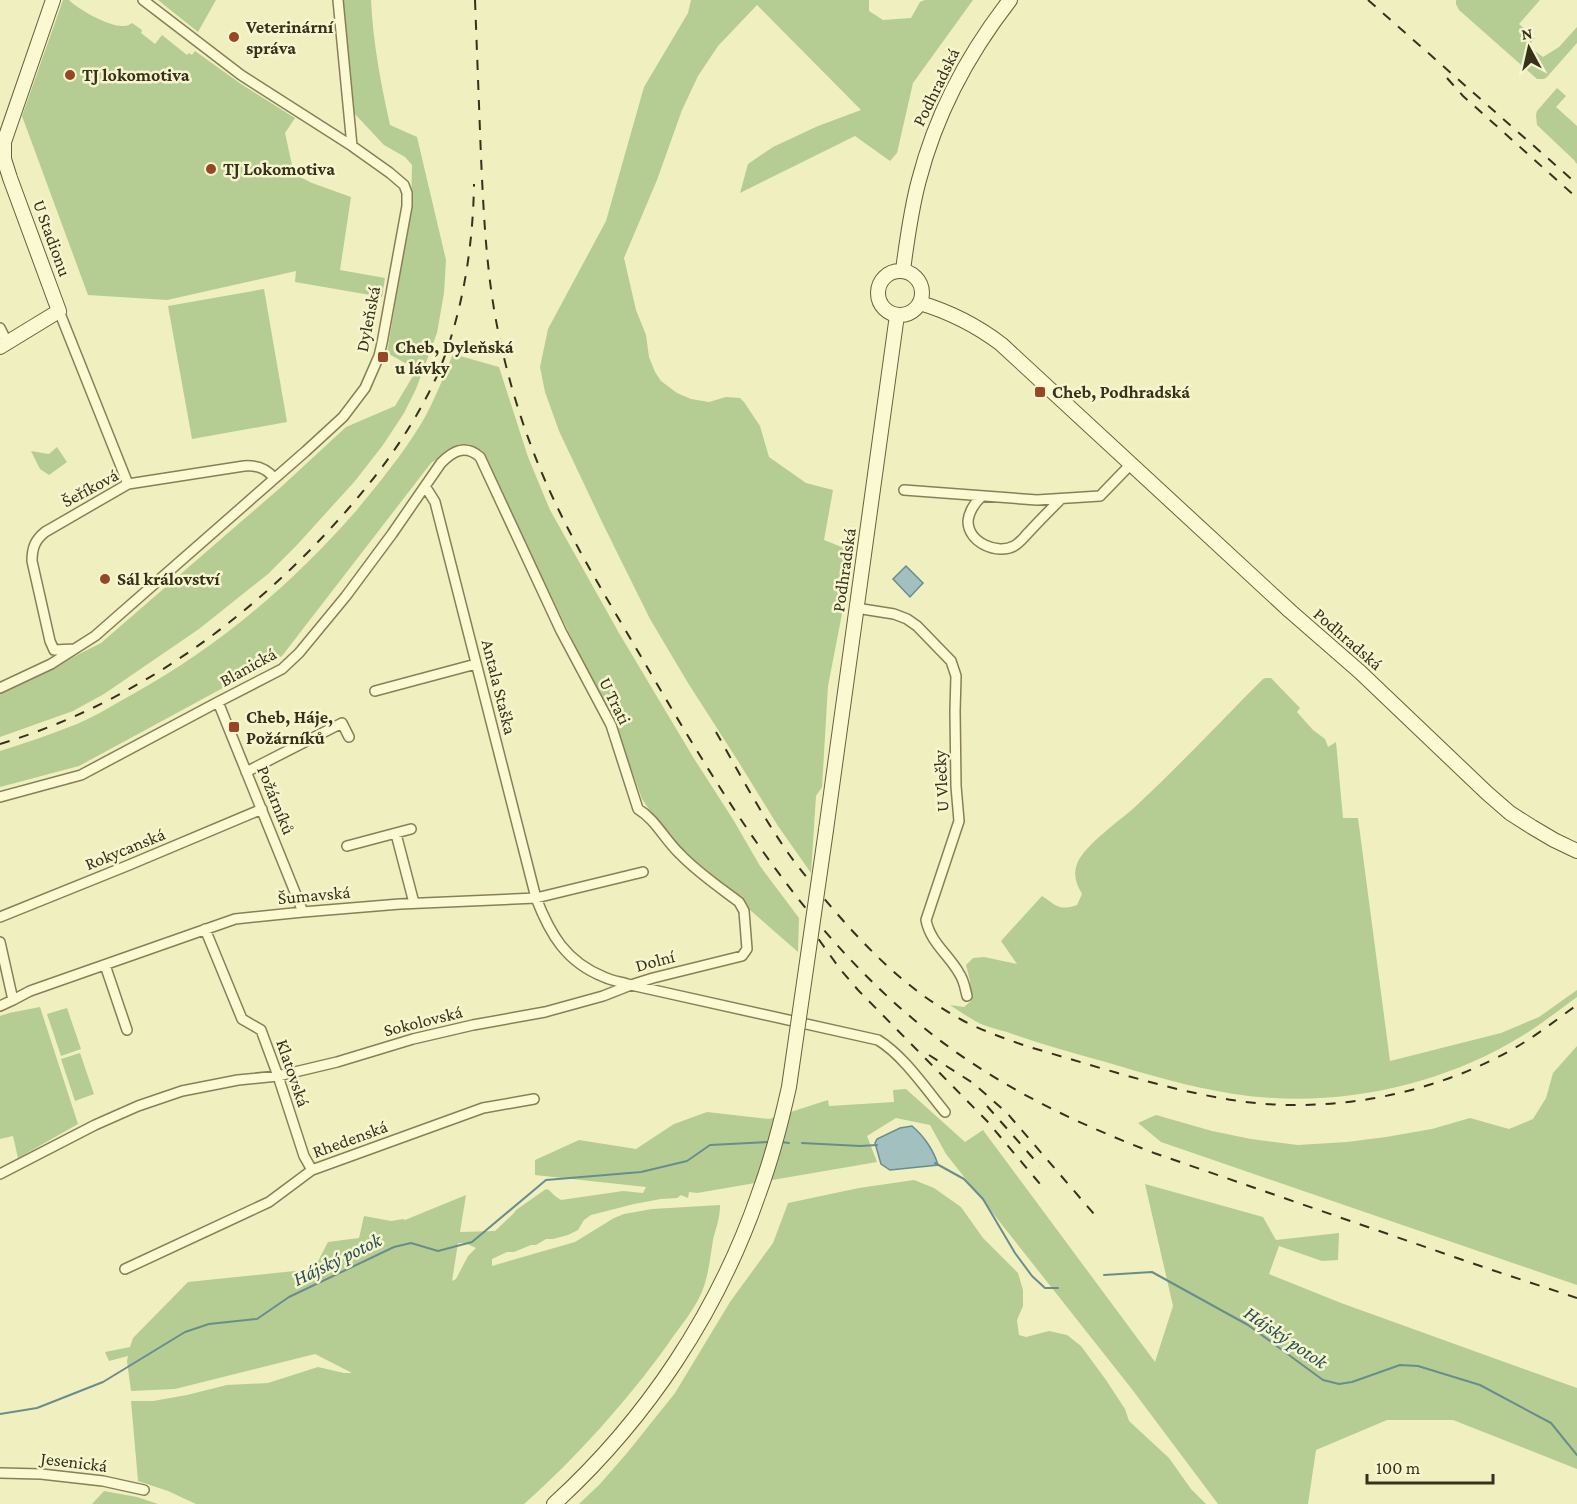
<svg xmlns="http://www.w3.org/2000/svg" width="1577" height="1504" viewBox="0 0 1577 1504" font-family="'Crimson Pro',serif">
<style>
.green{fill:#b5cd92;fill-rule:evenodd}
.water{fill:#a2c0c0;stroke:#698d8e;stroke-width:1.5}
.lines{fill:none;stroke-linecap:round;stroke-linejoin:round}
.stream{stroke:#698d8e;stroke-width:2}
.street-casing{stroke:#887f57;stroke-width:12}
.secondary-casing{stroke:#69603a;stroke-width:16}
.street{stroke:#faf9d2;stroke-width:9}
.secondary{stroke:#faf9d2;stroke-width:14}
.rail{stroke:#37311c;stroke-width:2;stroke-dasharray:10 10;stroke-linecap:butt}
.secondary-bridge-casing{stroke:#69603a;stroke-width:16;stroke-linecap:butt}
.secondary-bridge{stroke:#faf9d2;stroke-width:14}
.poi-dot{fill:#984625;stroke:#f6f6ce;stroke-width:2}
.labels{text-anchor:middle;stroke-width:5;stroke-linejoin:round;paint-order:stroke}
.poi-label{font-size:18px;font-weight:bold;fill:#37311c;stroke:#f6f6ce;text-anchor:start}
.street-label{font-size:18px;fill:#37311c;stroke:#f6f6ce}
.water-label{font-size:20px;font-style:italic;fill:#2a4d57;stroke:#f6f6ce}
</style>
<rect width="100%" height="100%" fill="#efefbf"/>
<path class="green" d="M63 0H69C79 10 110 27 123 26 128 26 129 25 132 23L142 30 141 33 155 44 162 35 187 55 189 53 192 55 195 51 241 84 295 118 285 133 294 174 312 183 351 197 340 270 385 278 382 297 295 282 296 271 167 300 88 295 22 116Z
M158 0H216L198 32Z
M341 0H371C373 43 381 84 390 125L417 137 446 260 444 293 437 333 416 389 404 413 383 445 355 481 296 546 268 574 199 629 104 694 73 711 0 737V694L101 643 280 488 346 427 395 406 413 376 407 364 387 353 411 208 412 165 405 157 384 145 352 111Z
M691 0H869V11L883 20 911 18 920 2 925 0H973L913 83 897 153 890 161 855 136 740 193 748 164 773 147 818 126 861 110 757 5 718 46 698 76 682 110 657 180 624 258 636 310 646 335 649 357 655 372 661 381 677 393 691 399 709 402 726 397 740 398 744 402 760 426 769 457 806 483 833 490 824 540 854 552 828 686 822 787 816 796 811 873 778 826 738 761 688 683 650 619 602 522 559 431 545 392 540 367 548 329 606 221 644 87 688 13Z
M1456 0H1540L1519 24 1535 38 1528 46 1543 57 1559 47 1577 27V43L1547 77 1544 79H1537L1459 10 1456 4Z
M1557 88 1566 96 1556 107 1577 126V164L1575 162V161L1537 125 1536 115 1537 111Z
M264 289 287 422 192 439 168 306Z
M453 354 499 367 528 457 550 510 619 633 693 757 734 821 760 866 799 918 798 952 670 840 642 799 618 732 506 505 483 451 469 444H459L431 463 282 656 79 766 0 787V751C26 743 52 734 77 724 96 716 115 704 133 694 219 646 291 585 356 511 379 483 402 455 421 424 434 402 443 378 453 354Z
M57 447 67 462 49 475 40 469 31 451 49 454Z
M1266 678H1271L1300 708 1297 712 1313 730 1325 739 1328 747 1336 742 1343 818H1358L1390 1061 1501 1033 1539 1017 1577 990V997C1555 1013 1534 1030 1510 1043 1427 1090 1328 1108 1234 1094 1189 1087 1146 1074 1102 1061 1070 1052 1038 1043 1007 1032 997 1029 986 1027 977 1022 968 1017 959 1011 950 1005L964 1007 971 1001 970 981 966 965 973 958 984 957 1017 964 1001 941 1042 896C1057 906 1059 911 1077 905L1082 894C1076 884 1073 875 1077 864 1084 845 1121 820 1136 806 1180 765 1221 721 1263 679Z
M40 1007 78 1124 18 1158 13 1136 0 1139V1016L9 1013Z
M67 1008 81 1049 61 1056 47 1014Z
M1577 1046V1285L1161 1142 1138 1123 1156 1115 1212 1131 1251 1139 1298 1145 1347 1142 1386 1137 1432 1129 1470 1118 1509 1129 1533 1119 1546 1098 1553 1073Z
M80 1053 94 1094 75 1101 61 1059Z
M906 1089 965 1142 983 1130 1155 1362 1173 1306 1145 1184 1263 1217 1276 1240 1339 1233 1338 1260 1322 1261 1279 1246 1269 1274 1341 1303 1577 1388V1469L1453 1420H1387L1316 1450 1308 1504H1218L1131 1388 946 1154 930 1125 896 1118 867 1136 877 1162 697 1193 689 1192 688 1198 681 1195 677 1198 661 1199 634 1204 591 1215 584 1220 578 1230 568 1235 553 1239H546L536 1245H531L514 1252H507L492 1259V1266L575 1242 614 1218 624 1214 652 1209 720 1205C720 1219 716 1227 713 1240 710 1258 708 1282 699 1298 691 1314 678 1329 668 1344 628 1400 575 1459 524 1504H196L168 1491 138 1481 131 1401H153L187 1395 227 1385 268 1383 318 1367 344 1373H352L315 1354 175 1389 131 1391 127 1361 128 1356 109 1361 105 1352 130 1347 133 1338 188 1282 314 1269 328 1242 359 1238 364 1216 391 1221 403 1219 405 1220 466 1195 460 1232 495 1231 514 1213 516 1210 546 1189 549 1190 555 1196 561 1200 623 1191 643 1193 646 1187 535 1175V1160L579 1140 636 1149 674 1124 707 1112 769 1119 828 1100 829 1106 894 1102 893 1090ZM458 1243H465L476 1248 468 1256 456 1279 452 1281Z
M914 1180 934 1188 961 1207 983 1238 1018 1273 1023 1290V1306L1017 1320 1019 1335 1026 1337 1049 1331 1067 1335 1081 1346 1106 1380 1125 1409 1129 1421 1169 1458 1191 1489 1206 1504H579L600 1484 627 1453 675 1393 730 1302 773 1243 788 1203 859 1188Z
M104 1491 137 1497 158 1504H92Z"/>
<path class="water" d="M906 566 923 583 910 597 893 579Z
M912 1126C924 1136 934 1151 938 1165L890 1170 881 1164 875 1143 877 1139 900 1128Z"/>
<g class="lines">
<path class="stream" d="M781 1142 789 1143
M802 1143 860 1146 877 1145
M935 1163 964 1179 983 1199 1015 1253 1032 1276 1045 1288H1058
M1104 1275 1152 1272 1248 1325 1323 1380 1339 1384 1352 1382 1400 1365 1418 1366 1480 1385 1551 1423 1577 1455
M0 1414 37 1408 103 1382 185 1332 209 1324 257 1319 289 1297 394 1247 411 1243 438 1251 472 1242 546 1180 641 1172 687 1161 710 1145 769 1142"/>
<defs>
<path id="street" d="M338 0 352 146
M59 311 128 484
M0 328 7 342
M425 486 435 502 536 898C550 934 566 962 604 977 612 981 622 982 631 985L878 1040C903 1055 926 1089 945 1112
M904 490 1037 500 1100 496 1131 464
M981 497C974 504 969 511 968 521 968 543 998 555 1014 546 1020 543 1024 537 1028 533 1039 521 1050 510 1061 499
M856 608 894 614 907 619 917 626 951 661 956 676 955 711 956 786 959 821 926 920C930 942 949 955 959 973 964 980 965 988 967 996
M74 649 54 650 50 641 32 561C32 548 35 540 45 532L128 484 244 466C257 465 266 468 274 478
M0 688 51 664 95 636 306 451 343 417 365 388 379 356 382 343 407 206V193L404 185 390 173 352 146 241 75 143 0
M375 691 476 664
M218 702 303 912
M246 772 342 723 349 737
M0 797 81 775 218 702 282 669 299 653 346 596 392 534 441 463C453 451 465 444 480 457L561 631 611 725 638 809C655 819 665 840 680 854 697 872 719 887 739 902L744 911 747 949 742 956 653 978 631 985 603 996 545 1012 473 1025 413 1039 337 1062 278 1076 238 1080 182 1091 138 1106 95 1125 0 1174
M396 834 414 903
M347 846 411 829
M0 917 129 865 262 809
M205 929 242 1019 261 1030 278 1076 304 1156 312 1170
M0 942 13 1000
M105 965 127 1030
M0 1006 13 1000 30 991 235 919 303 912 400 904 536 898 643 872
M125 1269 269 1202 312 1170 483 1108 534 1099
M0 1473 41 1474 103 1481 144 1490"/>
<path id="secondary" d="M903 270C907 240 911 209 919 180 936 114 968 54 1010 0
M878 293a22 22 0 1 1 44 0a22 22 0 1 1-44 0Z
M920 303C950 312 976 325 1001 344L1290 611 1360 672 1487 793 1510 813 1532 827 1554 840 1577 851
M0 347 59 311 10 178 4 159V142L53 0
M826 830 897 315
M554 1504C647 1419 718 1312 759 1193"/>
</defs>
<use href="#street" class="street-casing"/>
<use href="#secondary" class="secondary-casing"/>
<use href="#street" class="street"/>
<use href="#secondary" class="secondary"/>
<path class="rail" d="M475 0C477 52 479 105 481 157 484 222 487 286 502 349 512 393 526 436 544 478 571 541 608 600 643 660 730 809 822 963 969 1061 1027 1100 1089 1128 1154 1153L1489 1269 1577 1298
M1368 0 1577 184
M1447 78 1463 96 1577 198
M716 732C738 771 760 812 786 850 797 866 810 881 822 896 862 944 906 990 962 1020 983 1031 1006 1039 1029 1047 1096 1066 1163 1089 1232 1100 1326 1115 1430 1096 1513 1049 1536 1036 1556 1020 1577 1005
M0 744C136 703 255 616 348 509 383 469 413 427 436 378 462 318 473 249 474 184
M807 923 840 969 858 990 987 1121 1040 1184
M929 1055 973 1083 1007 1113 1094 1214
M987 1106 1040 1166"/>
<defs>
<path id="secondary-bridge" d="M759 1193C772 1158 781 1123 789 1087L826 830"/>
</defs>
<use href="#secondary-bridge" class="secondary-bridge-casing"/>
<use href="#secondary-bridge" class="secondary-bridge"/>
</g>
<g class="poi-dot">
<circle cx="234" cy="37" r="6"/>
<circle cx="70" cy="75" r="6"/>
<circle cx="211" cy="169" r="6"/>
<rect x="377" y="351" width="12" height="12" rx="3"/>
<rect x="1034" y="386" width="12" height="12" rx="3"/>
<circle cx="105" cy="579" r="6"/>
<rect x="228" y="721" width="12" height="12" rx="3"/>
</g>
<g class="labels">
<g class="poi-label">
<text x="246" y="33">Veterinární<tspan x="246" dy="21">správa</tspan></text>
<text x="82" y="81">TJ lokomotiva</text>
<text x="223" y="175">TJ Lokomotiva</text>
<text x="395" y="353">Cheb, Dyleňská<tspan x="395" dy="21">u lávky</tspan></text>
<text x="1052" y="398">Cheb, Podhradská</text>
<text x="117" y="585">Sál království</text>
<text x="246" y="723">Cheb, Háje,<tspan x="246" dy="21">Požárníků</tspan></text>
</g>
<g class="street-label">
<text transform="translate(936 87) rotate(-64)" y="6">Podhradská</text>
<text transform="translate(52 238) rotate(70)" y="6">U Stadionu</text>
<text transform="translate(368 319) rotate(-79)" y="6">Dyleňská</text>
<text transform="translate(90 488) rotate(-28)" y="6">Šeříková</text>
<text transform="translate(844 570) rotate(-82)" y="6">Podhradská</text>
<text transform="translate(1348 639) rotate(41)" y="6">Podhradská</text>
<text transform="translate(248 667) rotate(-29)" y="6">Blanická</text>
<text transform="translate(499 687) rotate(76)" y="6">Antala Staška</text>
<text transform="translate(615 701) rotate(64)" y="6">U Trati</text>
<text transform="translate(941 781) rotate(-93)" y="6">U Vlečky</text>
<text transform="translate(276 800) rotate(68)" y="6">Požárníků</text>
<text transform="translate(125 849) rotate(-22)" y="6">Rokycanská</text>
<text transform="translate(314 895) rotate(-5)" y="6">Šumavská</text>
<text transform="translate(655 961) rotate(-15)" y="6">Dolní</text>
<text transform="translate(423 1021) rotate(-14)" y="6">Sokolovská</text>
<text transform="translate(293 1073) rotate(71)" y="6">Klatovská</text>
<text transform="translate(350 1139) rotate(-20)" y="6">Rhedenská</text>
<text transform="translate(74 1462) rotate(7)" y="6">Jesenická</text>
</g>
<g class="water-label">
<text transform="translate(337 1259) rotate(-26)" y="7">Hájský potok</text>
<text transform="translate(1286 1337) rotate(34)" y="7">Hájský potok</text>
</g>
</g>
<g transform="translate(1529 48) rotate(352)" stroke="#f6f6ce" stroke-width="4.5" paint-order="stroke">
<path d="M0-4.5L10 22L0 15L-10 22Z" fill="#37311c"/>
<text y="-9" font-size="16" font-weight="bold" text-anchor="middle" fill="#37311c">N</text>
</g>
<path d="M1367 1474v9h126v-9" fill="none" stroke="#37311c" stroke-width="3"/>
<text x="1376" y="1474" font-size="18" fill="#37311c" stroke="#f6f6ce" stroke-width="4.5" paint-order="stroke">100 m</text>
</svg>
